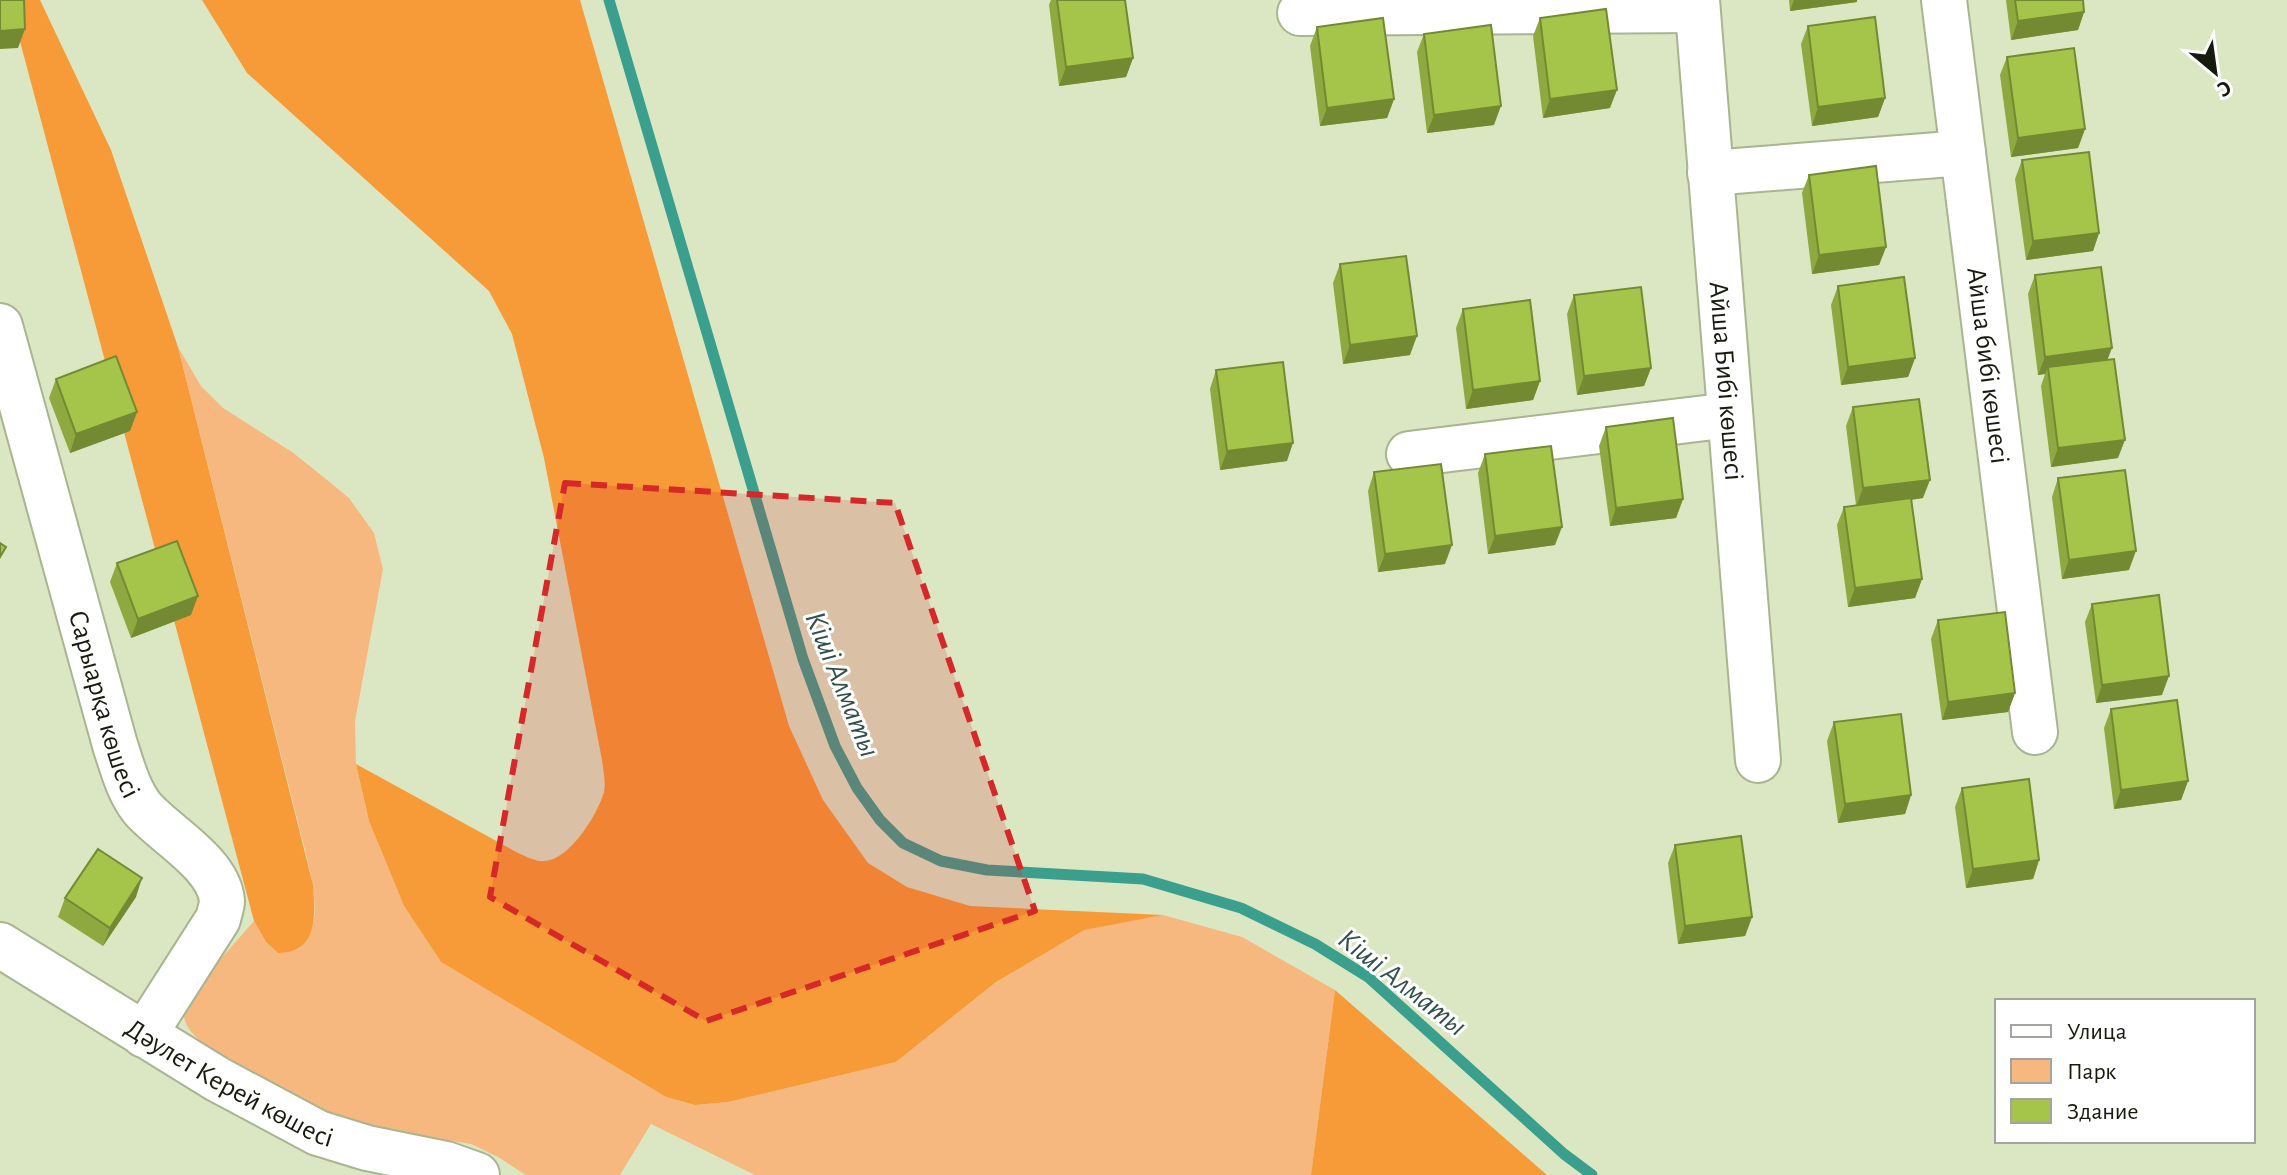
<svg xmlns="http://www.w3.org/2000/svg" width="2287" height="1175" viewBox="0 0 2287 1175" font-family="'Alegreya Sans',sans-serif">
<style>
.green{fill:#f6b87f}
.forest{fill:#f79a38}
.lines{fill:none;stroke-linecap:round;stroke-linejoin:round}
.stream{stroke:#3b9f8e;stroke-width:11}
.minor-casing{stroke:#a9b491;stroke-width:48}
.minor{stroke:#fff;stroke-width:44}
.wall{fill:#8da93f}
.shaded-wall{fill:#738a33}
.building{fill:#a4c549;stroke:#738a33;stroke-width:2}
.marked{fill:#d62828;fill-opacity:0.2;stroke:#d62828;stroke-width:6;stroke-dasharray:16 10;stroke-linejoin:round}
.labels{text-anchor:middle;stroke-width:6;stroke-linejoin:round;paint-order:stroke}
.street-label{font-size:28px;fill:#171b0e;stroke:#fff}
.water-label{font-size:30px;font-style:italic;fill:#32504b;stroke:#fff}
</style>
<rect width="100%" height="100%" fill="#dbe7c3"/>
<path class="green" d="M178 347 201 386 223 408 292 452 326 479 349 498 374 533 383 569 355 721 356 764 369 821 404 906 441 962 666 1097 695 1105 728 1102 896 1062 996 982 1084 929 1163 915 1242 937 1335 990 1311 1175H755L651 1124 620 1175H526L498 1157 471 1144 347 1124 318 1110 201 1042C185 1026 180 1020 187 997L254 921 266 942 278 953C333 951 312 879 304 846Z"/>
<path class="forest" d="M9 0H40L111 150 178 347 313 885C315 915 319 952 278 953L266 942 254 921Z
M202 0H580L789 726 823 800 868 863 907 887 970 906 1163 915 1084 930 996 982 896 1062 728 1102 695 1105 666 1097 441 962 404 906 369 821 356 764 520 854C527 857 537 862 544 861 569 861 598 814 604 792 606 782 603 769 602 760L544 458 512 334 489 291 247 73Z
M1335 990 1547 1175H1311Z"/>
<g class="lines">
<path class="stream" d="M609 0 803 659 835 746 857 788 880 820 903 843 941 861 987 870 1143 879 1241 908 1315 944 1368 977 1564 1154 1592 1175"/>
<defs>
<g id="minor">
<path id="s1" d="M1697 0 1758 760"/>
<path id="s2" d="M1944 0 2035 732"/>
<path d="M1300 13 1697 10"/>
<path d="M1710 173 1963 153"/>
<path id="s3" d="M0 326 115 745C122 766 128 790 142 808 164 834 219 863 222 901 222 906 219 914 218 919L144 1035"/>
<path d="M1409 454 1730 415"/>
<path id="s4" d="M0 945 217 1079 318 1133 367 1148 446 1164 477 1175"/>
</g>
</defs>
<use href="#minor" class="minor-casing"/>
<use href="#minor" class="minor"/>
</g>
<path class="wall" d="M1051 0H1125L1133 58 1126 77 1059 86 1049 5Z
M1789 0H1857V2L1790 11Z
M2006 0H2083L2084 12 2078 30 2011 40Z
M1540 18 1610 108 1543 118 1533 36Z
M1808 26 1885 98 1878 117 1812 126 1801 44Z
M1317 27 1394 99 1387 118 1320 126 1310 46Z
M1424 34 1494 125 1427 133 1417 52Z
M2007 57 2085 129 2078 148 2011 157 2000 75Z
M2022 160 2099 233 2093 251 2026 260 2015 179Z
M1809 175 1886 247 1879 265 1812 274 1802 193Z
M1340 264 1410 355 1343 364 1333 283Z
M2035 275 2107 360 2118 458 2051 467 2041 386 2045 374 2038 375 2028 294Z
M1838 286 1915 358 1908 377 1841 385 1831 305Z
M1574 295 1651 368 1644 386 1577 395 1567 314Z
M1463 309 1540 381 1533 400 1466 409 1456 328Z
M1216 370 1287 461 1220 470 1210 389Z
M56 379 137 412 130 431 70 453 49 398Z
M1853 407 1923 498 1911 500 1922 579 1915 598 1848 607 1837 525 1844 507 1856 505 1846 426Z
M1606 427 1683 499 1676 518 1610 526 1599 446Z
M1485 454 1555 545 1488 554 1478 473Z
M1374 472 1445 564 1378 572 1368 491Z
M2058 478 2129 570 2062 579 2052 497Z
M117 563 191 615 131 638 110 582Z
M2092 604 2162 695 2096 703 2085 622Z
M1938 620 2015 693 2008 712 1942 720 1931 639Z
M2111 709 2188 781 2181 800 2114 809 2104 728Z
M1834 722 1911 795 1905 814 1838 823 1827 741Z
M1962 788 2039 860 2033 879 1966 888 1955 807Z
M1675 845 1752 917 1745 936 1678 944 1668 863Z
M136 897 103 946 58 917 65 898Z"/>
<path class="shaded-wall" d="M1794 0H1857V2L1790 11Z
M2084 12 2078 30 2011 40 2018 21Z
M25 29 18 48 0 49V31Z
M1133 58 1126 77 1059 86 1066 67Z
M1617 90 1610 108 1543 118 1550 99Z
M1885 98 1878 117 1812 126 1818 107Z
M1394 99 1387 118 1320 126 1327 108Z
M1501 106 1494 125 1427 133 1434 115Z
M2085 129 2078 148 2011 157 2018 138Z
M2099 233 2093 251 2026 260 2033 241Z
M1886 247 1879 265 1812 274 1819 255Z
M1417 336 1410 355 1343 364 1350 345Z
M2112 348 2105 366 2048 367 2045 374 2038 375 2045 357Z
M1915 358 1908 377 1841 385 1848 367Z
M1651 368 1644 386 1577 395 1584 376Z
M1540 381 1533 400 1466 409 1473 390Z
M137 412 130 431 70 453 76 434Z
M2125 440 2118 458 2051 467 2058 448Z
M1293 443 1287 461 1220 470 1227 451Z
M1930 480 1923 498 1856 507 1863 488Z
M1683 499 1676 518 1610 526 1616 508Z
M1562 527 1555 545 1488 554 1495 536Z
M1452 545 1445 564 1378 572 1385 554Z
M2136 551 2129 570 2062 579 2069 560Z
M1922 579 1915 598 1848 607 1855 588Z
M198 596 191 615 131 638 138 619Z
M2169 676 2162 695 2096 703 2102 685Z
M2015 693 2008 712 1942 720 1948 702Z
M2188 781 2181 800 2114 809 2121 790Z
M1911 795 1905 814 1838 823 1845 804Z
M2039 860 2033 879 1966 888 1973 869Z
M142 878 136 897 103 946 110 928Z
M1752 917 1745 936 1678 944 1685 926Z"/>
<path class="building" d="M0 0H24L25 29 0 31Z
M1057 0H1125L1133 58 1066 67Z
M2015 0H2083L2084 12 2018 21Z
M1606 9 1617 90 1550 99 1540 18Z
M1875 17 1885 98 1818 107 1808 26Z
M1383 18 1394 99 1327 108 1317 27Z
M1491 25 1501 106 1434 115 1424 34Z
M2074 48 2085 129 2018 138 2007 57Z
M2089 152 2099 233 2033 241 2022 160Z
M1876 166 1886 247 1819 255 1809 175Z
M1406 256 1417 336 1350 345 1340 264Z
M2101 267 2112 348 2045 357 2035 275Z
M1904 277 1915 358 1848 367 1838 286Z
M1641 287 1651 368 1584 376 1574 295Z
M1530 300 1540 381 1473 390 1463 309Z
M116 356 137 412 76 434 56 379Z
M2114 359 2125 440 2058 448 2048 367Z
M1283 362 1293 443 1227 451 1216 370Z
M1919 399 1930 480 1863 488 1853 407Z
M1673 418 1683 499 1616 508 1606 427Z
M1551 446 1562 527 1495 536 1485 454Z
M1441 464 1452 545 1385 554 1374 472Z
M2125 470 2136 551 2069 560 2058 478Z
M1911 498 1922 579 1855 588 1844 507Z
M177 541 198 596 138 619 117 563Z
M0 543 6 547 0 557Z
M2159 595 2169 676 2102 685 2092 604Z
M2005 612 2015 693 1948 702 1938 620Z
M2177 700 2188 781 2121 790 2111 709Z
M1901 714 1911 795 1845 804 1834 722Z
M2029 779 2039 860 1973 869 1962 788Z
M1741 836 1752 917 1685 926 1675 845Z
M98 849 142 878 110 928 65 898Z"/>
<path class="marked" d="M565 483 895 503 1035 911 706 1021 490 897Z"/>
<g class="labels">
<g class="street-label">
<text dy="10" stroke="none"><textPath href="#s2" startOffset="368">Айша бибі көшесі</textPath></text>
<text dy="10" stroke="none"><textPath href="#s1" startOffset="382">Айша Бибі көшесі</textPath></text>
<text dy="10" stroke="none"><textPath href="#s3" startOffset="392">Сарыарқа көшесі</textPath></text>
<text dy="10" stroke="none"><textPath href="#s4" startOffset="268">Дәулет Керей көшесі</textPath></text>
</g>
<g class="water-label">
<text transform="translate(843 684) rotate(68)" y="10">Кіші Алматы</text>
<text transform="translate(1403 982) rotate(38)" y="10">Кіші Алматы</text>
</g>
</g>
<rect x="1995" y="999" width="260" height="144" fill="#ffffff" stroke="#a2a49f" stroke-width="2"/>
<rect x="2011" y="1025" width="40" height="12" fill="#ffffff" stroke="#a2a49f" stroke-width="2"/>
<text x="2067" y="1039" font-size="24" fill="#171b0e">Улица</text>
<rect x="2011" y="1059" width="40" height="24" fill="#f6b87f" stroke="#a2a49f" stroke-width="2"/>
<text x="2067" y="1079" font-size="24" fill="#171b0e">Парк</text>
<rect x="2011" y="1099" width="40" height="24" fill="#a4c549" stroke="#a2a49f" stroke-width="2"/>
<text x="2067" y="1119" font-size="24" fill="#171b0e">Здание</text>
<g transform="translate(2215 72) rotate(151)" stroke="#ffffff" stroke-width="6" paint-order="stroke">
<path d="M0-6L14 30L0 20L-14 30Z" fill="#171b0e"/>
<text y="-12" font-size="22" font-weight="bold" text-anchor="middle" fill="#171b0e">С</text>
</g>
</svg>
